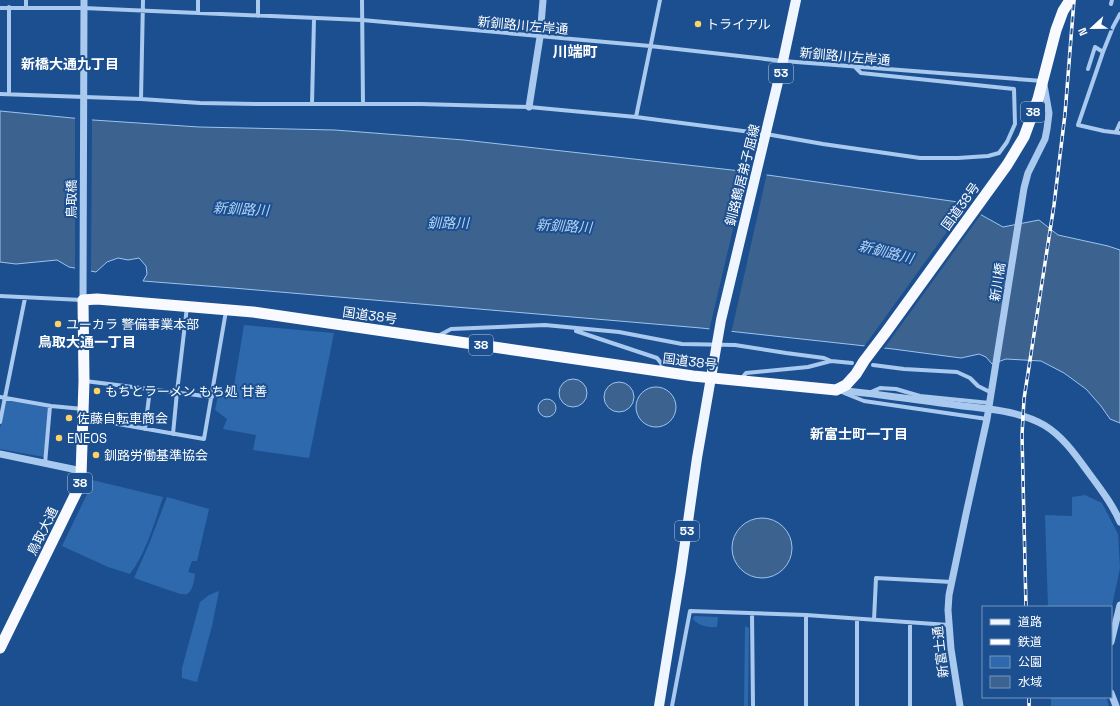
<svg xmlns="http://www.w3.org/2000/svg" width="1120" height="706" viewBox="0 0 1120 706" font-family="'Space Grotesk','Noto Sans JP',sans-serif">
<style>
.green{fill:#2e69ad}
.water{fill:#3c6290;stroke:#9cc4f0}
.pier{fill:#1b4f8f}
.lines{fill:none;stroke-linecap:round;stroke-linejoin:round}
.minor{stroke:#a9c9ee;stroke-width:4}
.tertiary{stroke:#a9c9ee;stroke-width:7}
.primary{stroke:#f0f6ff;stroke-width:10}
.trunk{stroke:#f8faff;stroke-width:11}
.rail-casing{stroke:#fff;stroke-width:3.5}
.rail{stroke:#1b4f8f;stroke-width:2;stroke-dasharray:6;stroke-linecap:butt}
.poi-dot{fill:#ffd166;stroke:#1b4f8f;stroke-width:1.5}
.labels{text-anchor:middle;stroke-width:4;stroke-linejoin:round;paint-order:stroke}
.shield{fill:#1b4f8f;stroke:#bbcadd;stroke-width:1}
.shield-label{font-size:12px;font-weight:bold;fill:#fff}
.poi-label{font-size:13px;fill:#fff;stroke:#1b4f8f;text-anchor:start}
.street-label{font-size:13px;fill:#fff;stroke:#1b4f8f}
.neighbourhood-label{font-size:14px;font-weight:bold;fill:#fff;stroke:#1b4f8f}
.water-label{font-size:14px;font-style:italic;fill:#b5d3f5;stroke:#1b4f8f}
.quarter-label{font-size:15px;font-weight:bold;fill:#fff;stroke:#1b4f8f}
</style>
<rect width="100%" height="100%" fill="#1b4f8f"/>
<path class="green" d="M244 325 334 333 309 458 253 450 256 435 223 429 227 419 215 410 218 396 232 398Z
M7 400 49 408 44 457 0 449V428Z
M92 480 163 497C154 524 147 551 130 574L108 567 62 546 91 486Z
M1085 495 1102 503 1118 534 1120 568 1111 611V607H1048L1045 515 1072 516V497Z
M167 497 209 509 197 561H192L188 572 195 574C194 580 193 591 187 594 186 595 182 594 180 594L134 578 149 544Z
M219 591 212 626 197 682 182 678V668L200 602 209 595Z
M694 616 718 617 717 627C708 627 700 627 693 619Z
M745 626 749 628 748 706H744Z
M1051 697H1106L1109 706H1051Z"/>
<path class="water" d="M0 111 93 120 199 127 335 130 464 140 732 170 958 202 1003 227 1039 220 1058 235 1108 246 1120 250V423L1110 419 1101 406 1086 389 1064 373 1041 361 1006 359 992 364 986 357 979 354 961 358 893 349 701 328 233 288 143 281 147 274 146 266 139 258 128 260 118 258 107 262 96 272 69 267 57 260 16 264 0 262Z
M559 393a14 14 0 1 1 28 0a14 14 0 1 1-28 0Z
M604 397a15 15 0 1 1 30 0a15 15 0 1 1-30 0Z
M636 407a20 20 0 1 1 40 0a20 20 0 1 1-40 0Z
M538 408a9 9 0 1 1 18 0a9 9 0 1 1-18 0Z
M732 548a30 30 0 1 1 60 0a30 30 0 1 1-60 0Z"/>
<path class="pier" d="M75 116 92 118 91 273 75 270Z
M747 170 767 173 731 334 709 331Z
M967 204 982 213 883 350 863 348Z"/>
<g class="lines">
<path class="minor" d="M362 0 363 104
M1111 4 1112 0
M26 7V0
M0 8H83L362 20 650 46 783 61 1043 81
M198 13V0
M258 16V0
M1103 52 1078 125 1104 131 1120 133
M1088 69 1095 47 1103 52 1113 27 1120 14
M0 94 141 99 200 103 260 104H421L529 107 636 117 766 134 823 144 920 158H958L988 156 999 153 1007 142 1015 124 1014 89 861 73 855 67
M9 94V7
M141 99 143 0
M312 104 314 19
M636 117 660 0
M1116 132 1120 123
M0 296 82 300
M576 331 657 358 661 363 663 370
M438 336 451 329 545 325 619 332 682 344 735 345 786 353 824 358 831 361
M873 365 904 369 957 372 970 378 978 386 992 393
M742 378 746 373 808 367 831 361 852 363
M85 381 212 397
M871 392 880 388 896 389 920 396 990 403
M844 393 864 401 987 419
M0 397 51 406 83 409
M84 418 204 439 226 311
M0 422 25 298
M145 429 150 389
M173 434 177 392 187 307
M45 464 50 406
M752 613 753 706
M806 615V706
M857 619V706
M874 620 876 578 952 582
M910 623V706
M672 706 690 611 806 615 949 625"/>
<path class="tertiary" d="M529 107 540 37 543 0
M83 300 84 0
M838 390C878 394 917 400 956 405 985 409 1018 410 1044 425 1064 437 1077 457 1091 476 1102 491 1113 505 1120 522
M0 454 82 471
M1111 642 1120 605
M1111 693 1116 706
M960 706 951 649 948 610 949 595 966 514 987 419 1024 188 1028 173 1045 139 1047 129 1049 113 1044 85"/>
<path class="primary" d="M659 706 681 571 697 458 721 320 783 61 796 0"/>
<path class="trunk" d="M0 648 78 489 81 476 84 381 83 300 97 299 253 312 693 376 836 390 846 385 856 374 864 361 886 332 1007 165 1024 137 1038 99 1056 30 1063 11 1070 0"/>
<defs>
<path id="rail" d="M1026 607 1022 435 1024 399 1054 205 1065 114 1074 0
M1029 697V706"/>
</defs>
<use href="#rail" class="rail-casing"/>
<use href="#rail" class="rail"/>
</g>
<g class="poi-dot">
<circle cx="698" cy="24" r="4"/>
<circle cx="58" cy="324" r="4"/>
<circle cx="97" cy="391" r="4"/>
<circle cx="69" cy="418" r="4"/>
<circle cx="59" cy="438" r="4"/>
<circle cx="96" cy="455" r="4"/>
</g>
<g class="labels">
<g class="shield">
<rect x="769" y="63" width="24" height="20" rx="3"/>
<rect x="1021" y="102" width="24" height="20" rx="3"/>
<rect x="469" y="335" width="24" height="20" rx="3"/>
<rect x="68" y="473" width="24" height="20" rx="3"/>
<rect x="675" y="521" width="24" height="20" rx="3"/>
</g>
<g class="shield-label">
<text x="781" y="77">53</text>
<text x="1033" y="116">38</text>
<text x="481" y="349">38</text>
<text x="80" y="487">38</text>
<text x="687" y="535">53</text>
</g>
<g class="poi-label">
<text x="706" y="29">トライアル</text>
<text x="66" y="329">ユーカラ 警備事業本部</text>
<text x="105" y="396">もちとラーメン もち処 甘善</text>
<text x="77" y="423">佐藤自転車商会</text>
<text x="67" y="443">ENEOS</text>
<text x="104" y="460">釧路労働基準協会</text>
</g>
<g class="street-label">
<text transform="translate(523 25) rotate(5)" y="5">新釧路川左岸通</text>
<text transform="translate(845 56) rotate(5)" y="5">新釧路川左岸通</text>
<text transform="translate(742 175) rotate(-76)" y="5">釧路鶴居弟子屈線</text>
<text transform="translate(71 199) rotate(-90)" y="5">鳥取橋</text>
<text transform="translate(960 206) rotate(-54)" y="5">国道38号</text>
<text transform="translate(997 282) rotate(-81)" y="5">新川橋</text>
<text transform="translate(370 315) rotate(8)" y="5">国道38号</text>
<text transform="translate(690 361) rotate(7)" y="5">国道38号</text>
<text transform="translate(42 531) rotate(-64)" y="5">鳥取大通</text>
<text transform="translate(940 652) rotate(-97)" y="5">新富士通</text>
</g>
<g class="neighbourhood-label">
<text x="70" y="69">新橋大通九丁目</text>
<text x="87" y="347">鳥取大通一丁目</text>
<text x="859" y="439">新富士町一丁目</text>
</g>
<g class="water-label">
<text transform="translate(241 209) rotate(3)" y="5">新釧路川</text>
<text x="448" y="228">釧路川</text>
<text transform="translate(564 226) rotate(3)" y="5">新釧路川</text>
<text transform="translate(886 252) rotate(14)" y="5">新釧路川</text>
</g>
<g class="quarter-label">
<text x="575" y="57">川端町</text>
</g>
</g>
<rect x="982" y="606" width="130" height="92" fill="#1b4f8f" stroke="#7695bc"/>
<rect x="990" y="619" width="20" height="6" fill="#f0f6ff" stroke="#7695bc"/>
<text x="1018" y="626" font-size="12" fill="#ffffff">道路</text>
<rect x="990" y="639" width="20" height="6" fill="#ffffff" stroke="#7695bc"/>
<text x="1018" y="646" font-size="12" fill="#ffffff">鉄道</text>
<rect x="990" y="656" width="20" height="12" fill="#2e69ad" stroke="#7695bc"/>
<text x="1018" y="666" font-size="12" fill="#ffffff">公園</text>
<rect x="990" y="676" width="20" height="12" fill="#3c6290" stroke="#7695bc"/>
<text x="1018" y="686" font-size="12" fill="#ffffff">水域</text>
<g transform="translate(1092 28) rotate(248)" stroke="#1b4f8f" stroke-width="3" paint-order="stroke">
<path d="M0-3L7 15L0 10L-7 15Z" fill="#ffffff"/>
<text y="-6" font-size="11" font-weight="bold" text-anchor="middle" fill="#ffffff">N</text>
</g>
</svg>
